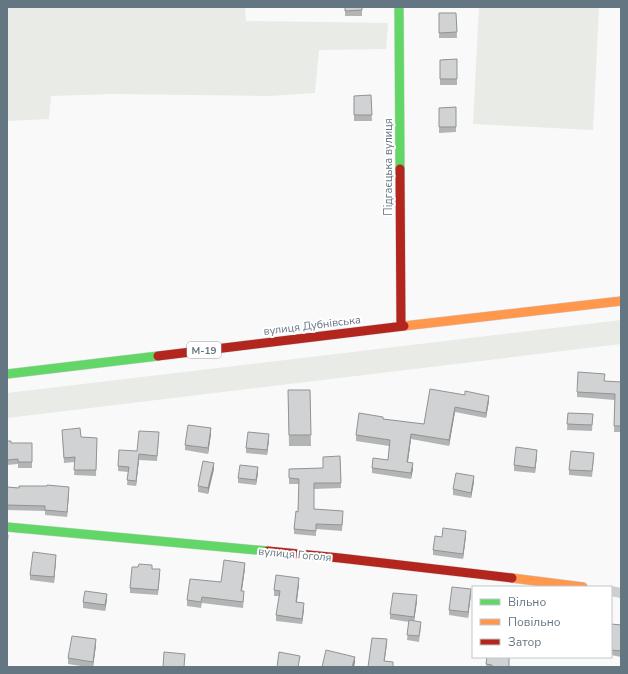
<svg xmlns="http://www.w3.org/2000/svg" width="628" height="674" viewBox="0 0 628 674" font-family="'Nunito Sans',sans-serif">
<style>
.green{fill:#e8ebe6}
.lines{fill:none;stroke-linecap:round;stroke-linejoin:round}
.fast-casing{stroke:#d5d6d7;stroke-width:10}
.slow-casing{stroke:#d5d6d7;stroke-width:10}
.jam-casing{stroke:#d5d6d7;stroke-width:10}
.street{stroke:#cecfd0;stroke-width:10}
.fast{stroke:#63d668;stroke-width:9}
.slow{stroke:#ff974d;stroke-width:9}
.jam{stroke:#b3261e;stroke-width:9}
.wall{fill:#b3b5b5}
.shaded-wall{fill:#929394}
.building{fill:#d0d2d3;stroke:#929394}
.labels{text-anchor:middle;stroke-width:4;stroke-linejoin:round;paint-order:stroke}
.shield{fill:#fff;stroke:#939fa8;stroke-width:1}
.shield-label{font-size:10px;font-weight:bold;fill:#657683}
.street-label{font-size:11px;fill:#657683;stroke:#fff}
</style>
<rect width="100%" height="100%" fill="#f9f9f9"/>
<path class="green" d="M7 7H245L246 21 388 23 386 49 319 50 315 93 269 96 112 94 51 96 49 119 7 121Z
M479 7H599L593 130 473 124Z
M621 320V344L7 418V393Z"/>
<g class="lines">
<defs>
<path id="fast" d="M399 7 400 169
M7 374 158 356
M7 527 268 551"/>
<path id="slow" d="M404 326 621 301
M512 578 583 587"/>
<path id="jam" d="M400 169 401 326
M158 356 404 326
M268 551 340 558 512 578"/>
</defs>
<use href="#fast" class="fast-casing"/>
<use href="#slow" class="slow-casing"/>
<use href="#jam" class="jam-casing"/>
<path class="street" d="M611 591 621 593"/>
<use href="#fast" class="fast"/>
<use href="#slow" class="slow"/>
<use href="#jam" class="jam"/>
</g>
<path class="wall" d="M345 7H362V16H345Z
M439 13H456L457 38H439Z
M457 59V85H440V60Z
M371 95 372 121H354V96Z
M456 107V132L439 133V108Z
M605 381 621 382V432H614L615 400 577 397V392Z
M430 389 489 401 486 418 455 412 449 446 411 439 408 462 413 469 411 479 372 473V468L388 460 389 446 356 441V435L383 419 424 424Z
M310 390 311 446H289L288 401Z
M568 413 593 414 592 431 567 430Z
M62 430 81 437 97 438 96 476 74 475 75 462 64 463Z
M211 434 208 454 185 450V445Z
M159 437 157 461 139 460 136 486 127 485 128 472 118 471V466L137 451Z
M269 440 267 455 246 453V448Z
M7 441 11 443H32V468H18V464L7 465Z
M537 455 535 473 514 471V465Z
M340 456 341 488 314 489V509L343 517 342 531 316 529V536L294 534V529L298 512 299 484H289V469L323 468Z
M594 458 592 477 569 475V470Z
M214 469 208 494 198 492V486Z
M258 473 256 485 238 483V478Z
M474 482 471 498 453 495V489Z
M7 487 69 493 67 517 45 515V511L7 510Z
M466 536 463 559 433 555V550L442 537Z
M56 560 54 583 30 580V575Z
M245 568 242 591 244 596 243 608 202 603 201 608 187 606V600L221 582Z
M152 569 160 575 158 595 130 593V588Z
M299 584 297 602 304 609 302 624 276 621V615L280 596H274V590Z
M471 594 468 618 449 615V610Z
M107 599 105 611 83 608V602Z
M417 601 414 621 421 627 419 642 407 640 409 622 390 619V614Z
M611 624 621 625V657L611 655Z
M96 645 93 667H87L68 664V658Z
M487 657H509V667H486Z"/>
<path class="shaded-wall" d="M489 396V401L486 418V413Z
M455 407V412L449 446V440Z
M211 428V434L208 454V448Z
M269 434V440L267 455V450Z
M411 434V439L407 468V462Z
M537 450V455L535 473V468Z
M139 454V460L136 486V481Z
M214 463V469L208 494V488Z
M413 463V469L411 479V473Z
M258 467V473L256 485V480Z
M474 476V482L471 498V493Z
M69 487V493L67 517V512Z
M466 531V536L463 559V554Z
M8 535V543L7 556V548Z
M56 555V560L54 583V577Z
M245 563V568L241 596V591Z
M299 578V584L296 607V602Z
M471 589V594L468 618V612Z
M107 594V599L105 611V605Z
M417 595V601L414 622V617Z
M304 603V609L302 624V619Z
M96 639V645L93 667V662Z
M387 639V644L384 666V661Z
M355 657V663L354 667H352Z"/>
<path class="building" d="M345 7H362V10L345 11Z
M439 13H456L457 32 439 33Z
M457 59V79H440V60Z
M371 95 372 115H354V96Z
M456 107V127H439V108Z
M578 372 605 374 604 381 621 382V426H614L615 394 577 392Z
M430 389 465 395V391L489 396 486 413 455 407 449 440 411 434 407 462 413 463 411 473 372 468 373 458 388 460 390 440 356 435 359 413 383 417V419L424 424Z
M288 390H310L311 435H289Z
M568 413 593 414 592 425 567 424Z
M188 425 211 428 208 448 185 445Z
M80 428 81 437 97 438 96 470H74L75 457 64 458 62 430Z
M139 431 159 432 157 456 139 454 136 481 127 480 129 467 118 466 119 450 137 451Z
M248 432 269 434 267 450 246 448Z
M7 441H11V443H32V462H18V459L7 460Z
M516 447 537 450 535 468 514 465Z
M571 451 594 453 592 471 569 470Z
M340 456 341 483H314V509L343 511 342 525 316 524V531L294 529 296 511 298 512 299 479 289 478V469L323 468V457Z
M203 461 214 463 208 488 198 486Z
M240 465 258 467 256 480 238 478Z
M456 473 474 476 471 493 453 489Z
M47 485 69 487 67 512 45 510V506L7 505V487L19 488V486H47Z
M443 528 466 531 463 554 433 550 435 536 442 537Z
M7 535H8L7 548Z
M33 552 56 555 54 577 30 575Z
M224 560 245 563 241 591H244L243 602 202 597 201 602 187 600 190 579 221 582Z
M139 564 152 565V569H160L158 590 130 588 132 567H138Z
M276 575 299 578 296 602 304 603 302 619 276 615 280 591 274 590Z
M452 587 471 589 468 612 449 610Z
M85 591 107 594 105 605 83 602Z
M393 593 417 595 414 617 390 614Z
M409 620 421 622 419 636 407 635Z
M611 624 621 625V651L611 650Z
M72 636 96 639 93 662 68 658Z
M372 638 387 639 384 661 393 662V667H368Z
M326 650 355 657 352 667H322Z
M164 652 185 654 184 667H163Z
M279 652 300 656 298 667H277Z
M487 657H509V667H492V665L486 664Z"/>
<g class="labels">
<rect class="shield" x="187" y="342" width="34" height="16" rx="3"/>
<g class="shield-label">
<text x="204" y="354">М-19</text>
</g>
<g class="street-label">
<text transform="translate(388 167) rotate(-90)" y="4">Підгаєцька вулиця</text>
<text transform="translate(312 325) rotate(-7)" y="4">вулиця Дубнівська</text>
<text transform="translate(295 554) rotate(5)" y="4">вулиця Гоголя</text>
</g>
</g>
<rect width="628" height="674" fill="none" stroke="#657683" stroke-width="16"/>
<rect x="472" y="586" width="140" height="72" fill="#ffffff" stroke="#c1c8cd"/>
<rect x="480" y="599" width="20" height="6" fill="#63d668" stroke="#c1c8cd"/>
<text x="508" y="606" font-size="12" fill="#657683">Вільно</text>
<rect x="480" y="619" width="20" height="6" fill="#ff974d" stroke="#c1c8cd"/>
<text x="508" y="626" font-size="12" fill="#657683">Повільно</text>
<rect x="480" y="639" width="20" height="6" fill="#b3261e" stroke="#c1c8cd"/>
<text x="508" y="646" font-size="12" fill="#657683">Затор</text>
</svg>
